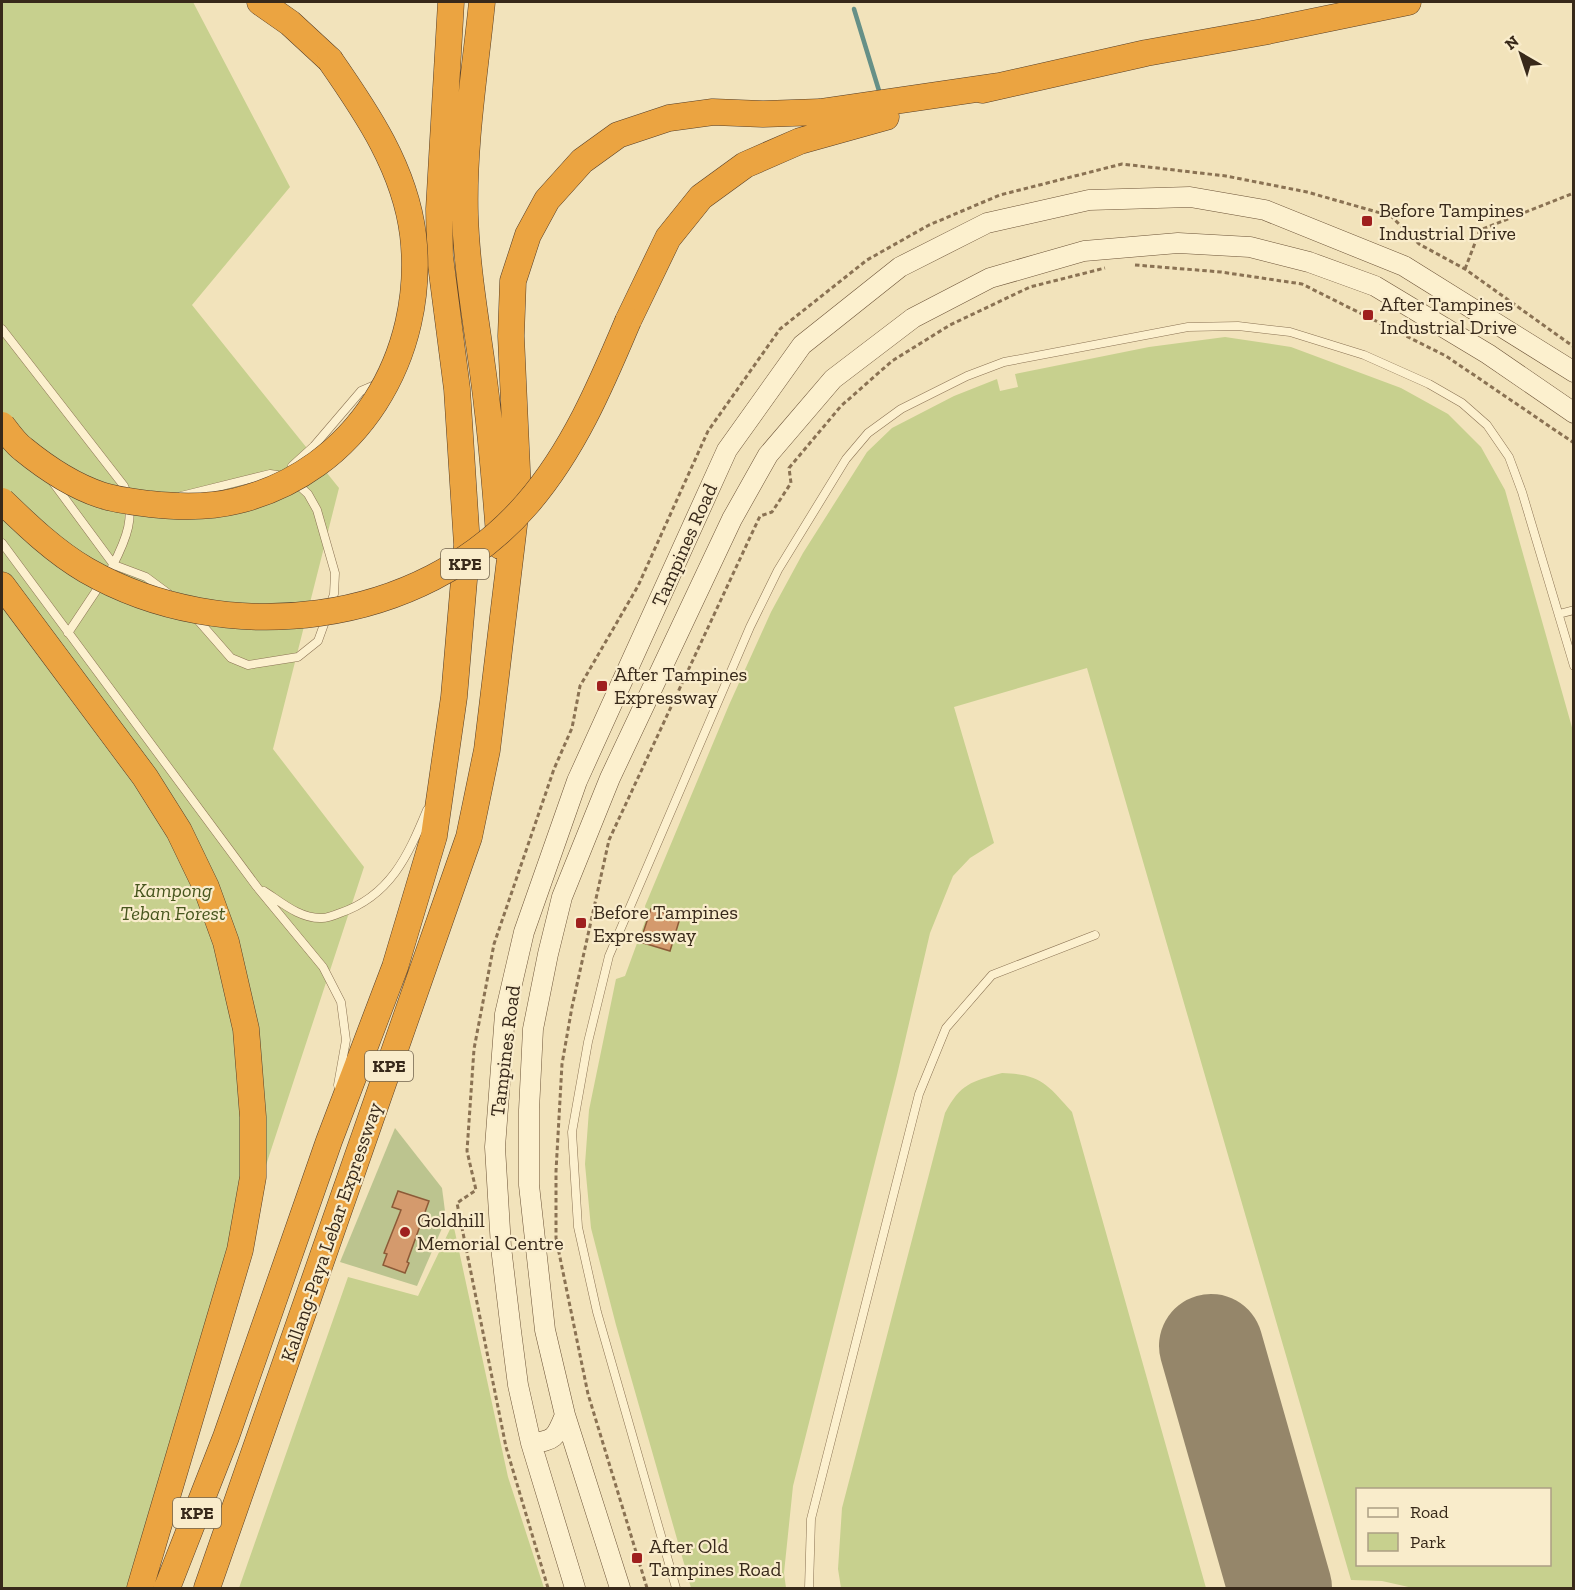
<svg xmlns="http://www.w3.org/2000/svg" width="1575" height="1590" viewBox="0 0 1575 1590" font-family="'Zilla Slab',serif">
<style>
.green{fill:#c7d08e;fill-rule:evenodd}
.cemetery{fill:#bcc48f}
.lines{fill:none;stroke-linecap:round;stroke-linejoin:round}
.stream{stroke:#669087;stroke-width:4.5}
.runway{stroke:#95866a;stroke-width:104}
.building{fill:#d49a6d;stroke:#8c5a37;stroke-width:1.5}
.lane-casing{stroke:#8a7253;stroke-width:9}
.secondary-casing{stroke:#6c5337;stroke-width:21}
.highway-casing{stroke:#573f28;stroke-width:27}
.path{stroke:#8a7253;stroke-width:3;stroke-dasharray:4.5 3;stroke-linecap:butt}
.lane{stroke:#fcf0ce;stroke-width:8}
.secondary{stroke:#fcf0ce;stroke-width:20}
.highway{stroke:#eba441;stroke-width:26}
.highway-bridge-casing{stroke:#573f28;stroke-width:27;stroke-linecap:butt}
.highway-bridge{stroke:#eba441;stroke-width:26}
.poi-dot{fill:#9f201e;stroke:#f9eccb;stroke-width:2}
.labels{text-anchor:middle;stroke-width:4.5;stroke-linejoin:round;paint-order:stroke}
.shield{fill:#f9eccb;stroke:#72644f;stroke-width:1.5}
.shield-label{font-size:18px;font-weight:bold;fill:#38291a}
.poi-label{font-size:20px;fill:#38291a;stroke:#f9eccb;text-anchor:start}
.street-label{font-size:20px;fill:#38291a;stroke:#f9eccb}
.park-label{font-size:20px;font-style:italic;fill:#47561e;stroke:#f9eccb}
</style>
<rect width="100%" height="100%" fill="#f2e3bb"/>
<path class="green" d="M2 2H193L290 187 192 305 339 488 273 749 364 867 127 1588H2Z
M1225 337 1291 347 1401 388 1448 414 1481 447 1505 490 1573 731V1588H1413L1382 1581 1351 1580 1087 668 954 707 994 843 970 858 953 876 930 933 897 1075 793 1486 784 1573 786 1588H691L616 1325 591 1228 585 1164 589 1110 616 979 625 976 647 916 645 906 729 705 771 612 803 553 867 452 892 428 954 396 997 379 1000 391 1018 387 1015 374 1149 347ZM1358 1490H1550V1564H1358Z
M1002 1073C1041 1074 1048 1085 1072 1112L1206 1588H841L838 1569 842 1508 945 1113C961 1083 971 1082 1002 1073Z
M453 1223 508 1477 544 1588H239L348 1277 418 1296Z"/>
<path class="cemetery" d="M395 1128 442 1188 446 1219 417 1286 340 1262Z"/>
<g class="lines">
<path class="stream" d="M854 9 880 94"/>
<path class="runway" d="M1211 1346 1280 1588"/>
</g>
<path class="building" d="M651 909 680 918 670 951 640 942Z
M398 1191 429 1201 407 1262 409 1263 405 1273 383 1265 387 1254 384 1253 401 1210 392 1207Z"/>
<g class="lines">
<defs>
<path id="lane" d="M2 329 124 486C137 515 126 540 112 567
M292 466 314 446 361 391 375 385
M52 481 114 565 146 577 169 594
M294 481 308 494 317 510 335 573 334 594 330 605
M181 496 270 474 284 476
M2 543 257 887 323 967 341 1002 346 1040 338 1085
M1559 614 1574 610
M196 618 231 658 248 665 298 657 318 641 327 616
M68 633 102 582
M264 891C281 902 300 919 322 918 327 918 335 915 340 913 390 896 408 856 427 810
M676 1588 597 1312 578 1227 572 1132 588 1042 609 956 750 627 778 570 846 459 868 433 901 409 967 376 1004 362 1188 327 1238 326 1290 332 1364 355 1429 384 1462 403 1487 425 1509 457 1522 492 1574 666
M809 1588 811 1519 919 1094 946 1028 992 975 1095 935"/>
<path id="secondary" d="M531 1443C555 1441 556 1437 565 1415
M575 1588 531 1443 518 1385 511 1331 501 1247 495 1147 505 1014 524 932 577 781 727 450 802 345 900 267 987 223 1089 200 1190 197 1265 210 1404 266 1574 372
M620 1588 565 1415 545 1330 529 1185V1110L533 1029 548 954 562 897 610 778 732 519 768 455 833 379 913 318 990 278 1084 251 1178 243 1250 247 1309 262 1375 286 1488 354 1574 413"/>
<path id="highway" d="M260 2 290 23 330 60
M482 2C475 72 463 144 465 215 467 279 480 341 487 405 493 452 496 499 500 546
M982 90 1146 53 1263 32 1408 2
M628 321 668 238 701 197 745 165 800 141 886 117
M2 585 145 777 179 831 206 887 226 942 246 1029 253 1117V1177L240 1250 140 1588
M167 1588 226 1437 329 1141 395 967 434 836 454 697 467 545 457 389 440 257 439 209 451 2
M207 1588 469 837 487 750 518 492 511 336 513 281 528 235 547 200 582 161 618 135 669 118 713 112 763 114 820 112 998 86"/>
</defs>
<use href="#lane" class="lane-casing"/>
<use href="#secondary" class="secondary-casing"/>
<use href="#highway" class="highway-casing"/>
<path class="path" d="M1135 265 1221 272 1302 284 1446 356 1574 443
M1465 269 1480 230 1574 193
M548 1588 506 1447 457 1203 476 1190 467 1151 474 1049 494 944 554 769 572 728 580 686 638 586 708 431 780 329 867 260 929 225 1000 195 1122 164 1226 176 1307 192 1391 216 1419 244 1465 269 1574 347
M647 1588 588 1394 556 1238V1171L562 1064 572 1007 609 840 760 516 772 512 791 483 789 468 841 406 892 361 950 325 1030 287 1105 268"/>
<use href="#lane" class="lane"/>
<use href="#secondary" class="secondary"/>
<use href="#highway" class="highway"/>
<defs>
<path id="highway-bridge" d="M2 425C8 433 15 443 23 449 45 467 74 486 101 495 116 500 134 502 150 504 178 507 208 508 236 501 357 472 427 355 413 235 405 169 367 113 330 60
M2 501C28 526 55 552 86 570 225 650 421 627 527 504 573 451 601 385 628 321"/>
</defs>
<use href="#highway-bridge" class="highway-bridge-casing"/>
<use href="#highway-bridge" class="highway-bridge"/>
</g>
<g class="poi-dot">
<rect x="1361" y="215" width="12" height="12" rx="3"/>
<rect x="1362" y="309" width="12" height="12" rx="3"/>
<rect x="596" y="680" width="12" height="12" rx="3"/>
<rect x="575" y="917" width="12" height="12" rx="3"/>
<circle cx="405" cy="1232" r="6"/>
<rect x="631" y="1552" width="12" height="12" rx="3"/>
</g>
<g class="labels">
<g class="shield">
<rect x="441" y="549" width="48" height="30" rx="4.5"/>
<rect x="365" y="1051" width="48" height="30" rx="4.5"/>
<rect x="173" y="1498" width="48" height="30" rx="4.5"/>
</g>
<g class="shield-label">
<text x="465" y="570">KPE</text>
<text x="389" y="1072">KPE</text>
<text x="197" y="1519">KPE</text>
</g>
<g class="poi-label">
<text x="1379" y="217">Before Tampines<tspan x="1379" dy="23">Industrial Drive</tspan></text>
<text x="1380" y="311">After Tampines<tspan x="1380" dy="23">Industrial Drive</tspan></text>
<text x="614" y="681">After Tampines<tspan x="614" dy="23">Expressway</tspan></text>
<text x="593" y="919">Before Tampines<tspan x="593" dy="23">Expressway</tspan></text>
<text x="417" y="1227">Goldhill<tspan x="417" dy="23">Memorial Centre</tspan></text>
<text x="649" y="1553">After Old<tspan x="649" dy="23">Tampines Road</tspan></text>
</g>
<g class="street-label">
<text transform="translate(684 545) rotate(-66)" y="7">Tampines Road</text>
<text transform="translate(505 1051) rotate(-83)" y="7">Tampines Road</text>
<text transform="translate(331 1232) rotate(-71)" y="7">Kallang-Paya Lebar Expressway</text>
</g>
<g class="park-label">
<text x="173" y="897">Kampong<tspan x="173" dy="23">Teban Forest</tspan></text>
</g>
</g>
<rect width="1575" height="1590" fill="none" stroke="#38291a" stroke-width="6"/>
<rect x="1356" y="1488" width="195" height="78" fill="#f9eccb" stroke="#ac9e84" stroke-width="1.5"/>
<rect x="1368" y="1508" width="30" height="9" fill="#fcf0ce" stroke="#ac9e84" stroke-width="1.5"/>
<text x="1410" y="1518" font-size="18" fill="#38291a">Road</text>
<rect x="1368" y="1533" width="30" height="18" fill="#c7d08e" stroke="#ac9e84" stroke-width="1.5"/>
<text x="1410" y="1548" font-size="18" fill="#38291a">Park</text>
<g transform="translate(1521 54) rotate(321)" stroke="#f9eccb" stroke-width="4.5" paint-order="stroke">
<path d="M0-4.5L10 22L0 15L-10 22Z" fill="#38291a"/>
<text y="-9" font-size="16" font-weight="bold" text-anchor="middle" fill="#38291a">N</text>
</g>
</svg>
